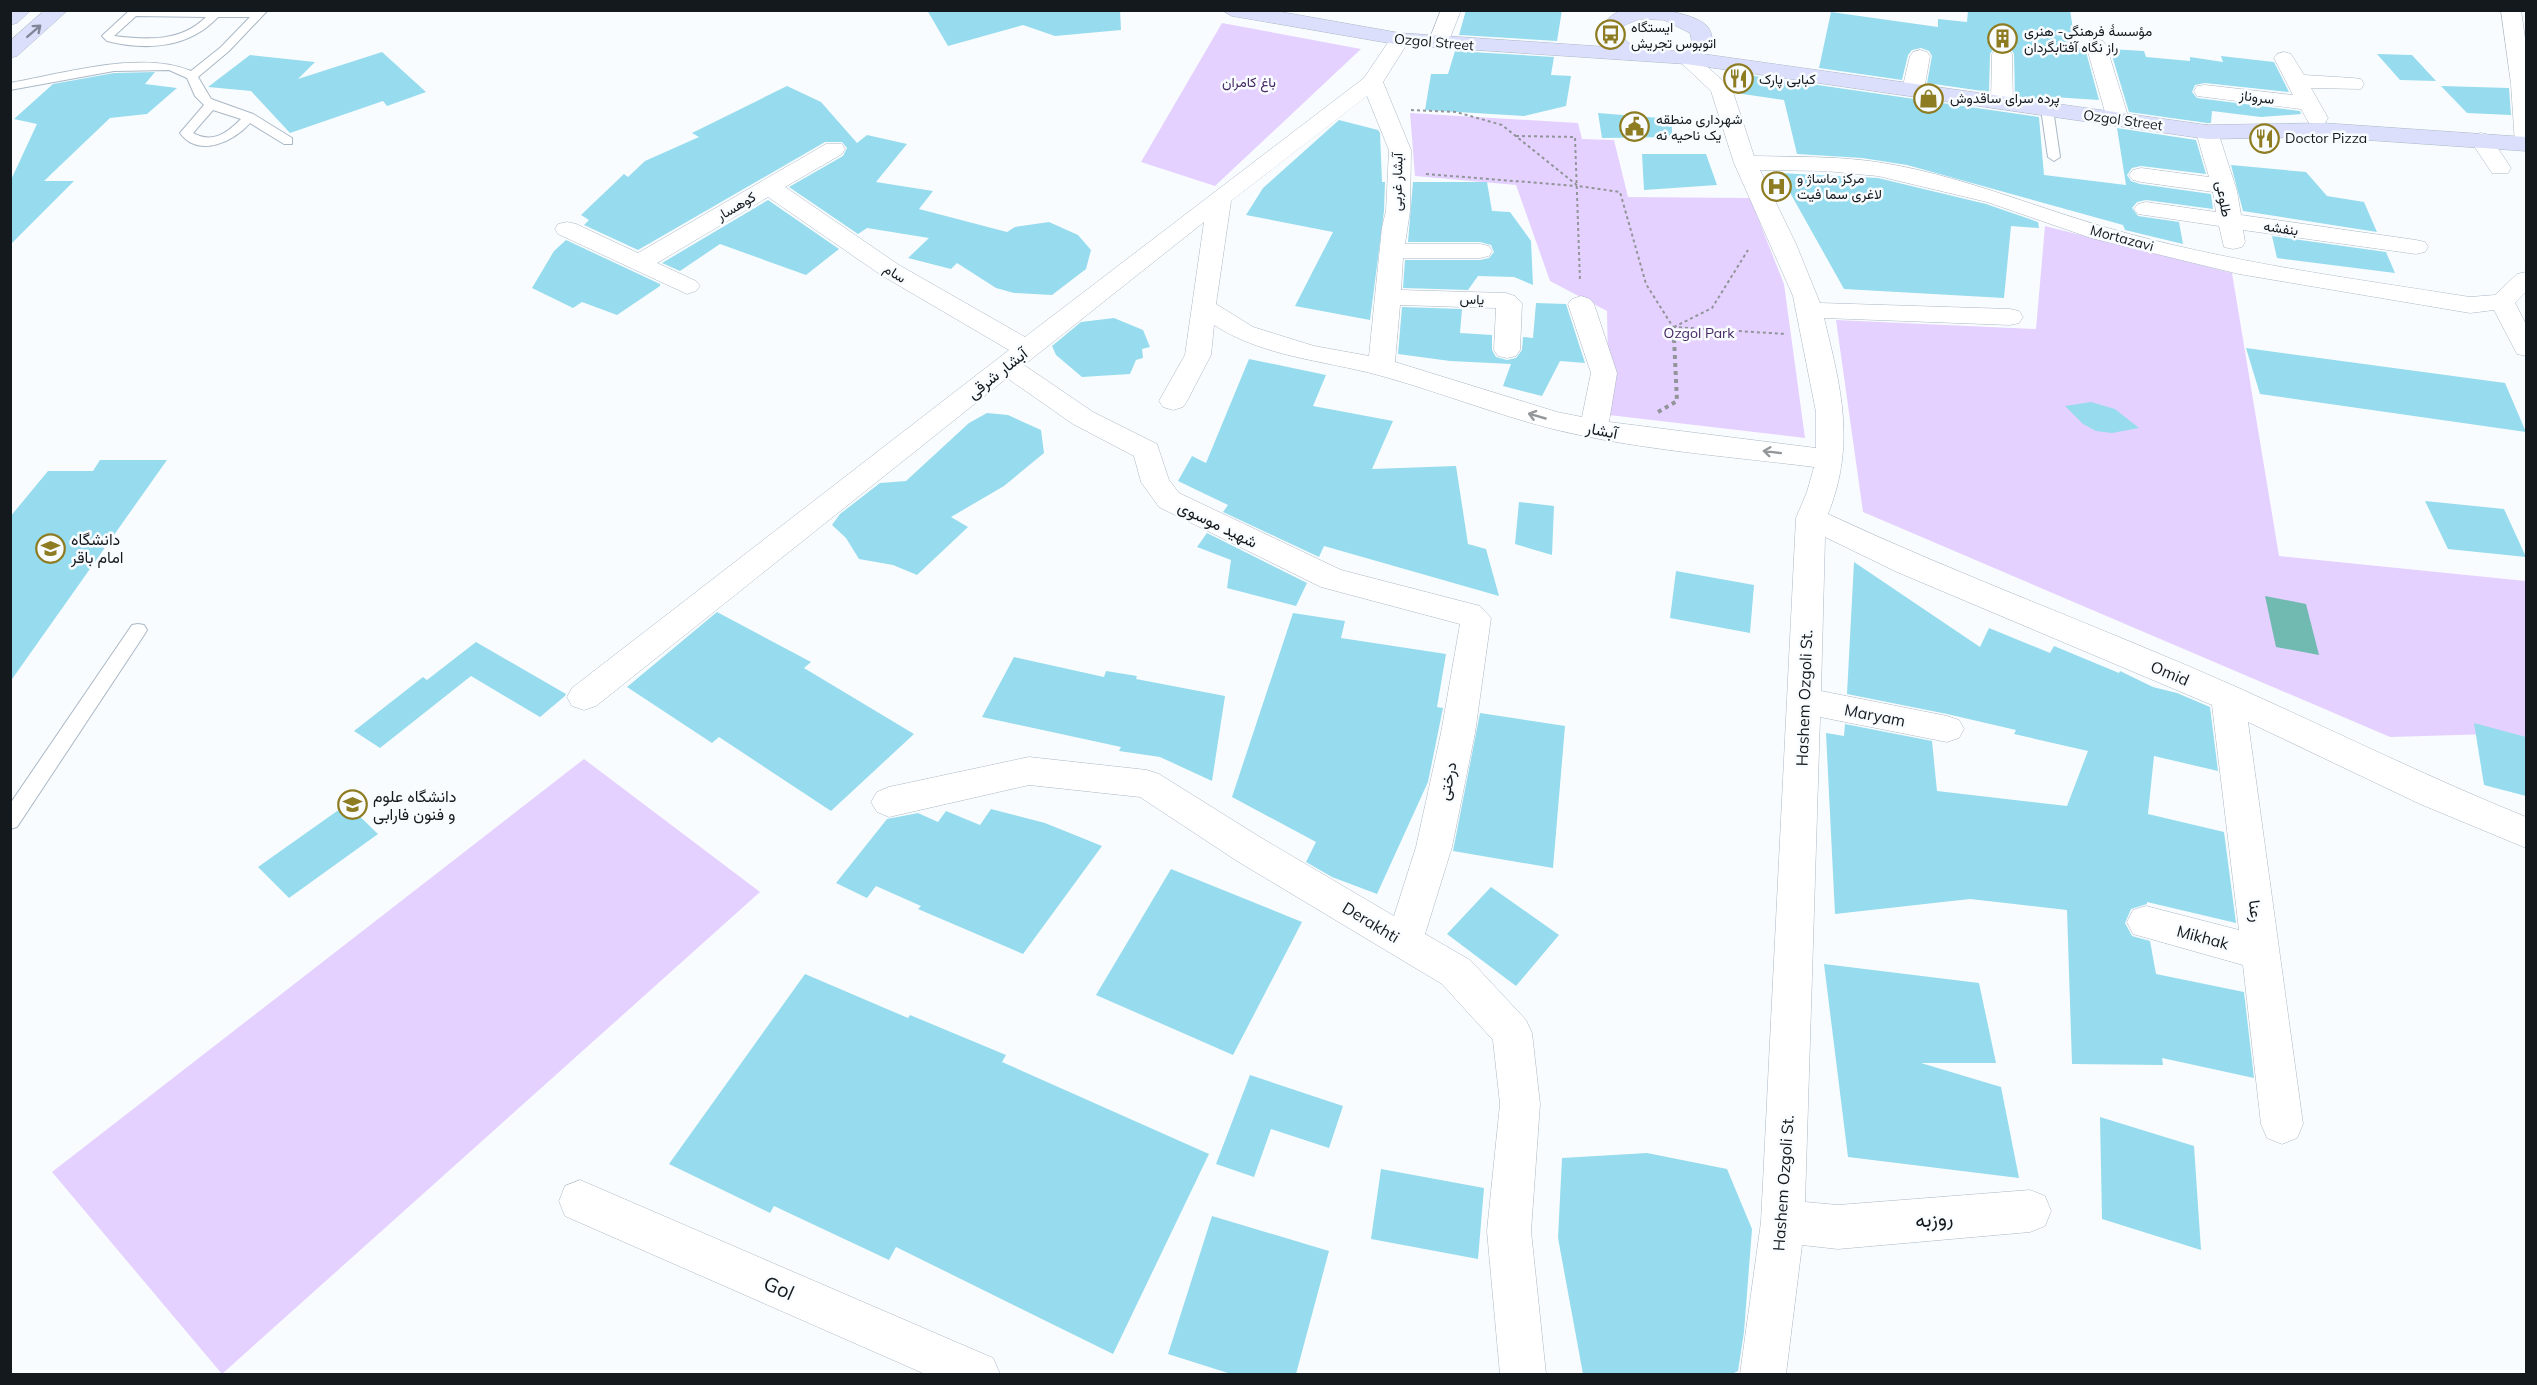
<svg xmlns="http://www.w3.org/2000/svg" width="2537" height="1385" viewBox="0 0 2537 1385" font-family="Mulish,Vazirmatn,sans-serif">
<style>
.green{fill:#e5d1ff}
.water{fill:#71bab2}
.building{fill:#96dcee}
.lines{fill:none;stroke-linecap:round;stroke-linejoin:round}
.lane-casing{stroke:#aab8c6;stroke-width:2}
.street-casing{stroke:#aab8c6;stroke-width:1}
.secondary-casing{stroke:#aab8c6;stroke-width:1}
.path-far1{stroke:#919599;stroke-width:2;stroke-dasharray:3 3;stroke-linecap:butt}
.path{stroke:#919599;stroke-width:4;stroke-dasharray:4 4;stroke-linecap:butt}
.lane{fill:#fff;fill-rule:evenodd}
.street{fill:#fff;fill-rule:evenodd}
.secondary{fill:#dbdffb;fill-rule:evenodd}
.oneway{stroke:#818698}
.oneway2{stroke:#95989a}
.labels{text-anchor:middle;stroke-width:5;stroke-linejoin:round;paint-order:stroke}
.far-poi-label{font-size:14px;fill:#14191e;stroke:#f9fcff;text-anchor:start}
.far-street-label{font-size:14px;fill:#14191e;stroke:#f9fcff}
.far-park-label{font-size:14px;fill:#462864;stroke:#f9fcff}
.street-label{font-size:16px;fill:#14191e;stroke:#f9fcff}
.poi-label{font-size:16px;fill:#14191e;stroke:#f9fcff;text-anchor:start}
.near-street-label{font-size:20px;fill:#14191e;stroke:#f9fcff}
</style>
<rect width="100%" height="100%" fill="#f9fcff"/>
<path class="green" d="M1222 23 1361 49 1215 186 1141 162Z
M1410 113 1578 123 1582 139 1614 140 1628 197 1750 198 1784 284 1805 438 1609 415 1607 311 1550 281 1516 185 1415 176Z
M2045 226 2232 273 2279 556 2526 581V745L2493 734 2390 737 1863 512 1836 320 2036 329Z
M584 759 760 892 222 1374 52 1172Z"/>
<path class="water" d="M2265 596 2306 604 2319 655 2276 647Z"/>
<path class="building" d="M927 10H1120L1121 30 1055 36 1023 25 948 46Z
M1466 10H1562L1557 41 1459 35Z
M1968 10H2070L2076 48H2085L2099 100 2038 96V99L2015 96 2014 54 2011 49 2003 46 1994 48 1990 54 1989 92 1927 83 1932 56 1929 51 1921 48 1912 50 1908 55 1902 80 1819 68 1831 12 1938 27V19L1967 22Z
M2110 49 2144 51 2146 57 2190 61V57L2223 62 2221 56 2274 62 2289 92 2205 83 2195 85 2192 92 2197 98 2300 111 2301 114 2261 117 2212 111 2211 123H2207L2129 112Z
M1455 51 1554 57 1551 75 1571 76 1566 106 1524 116 1425 110 1431 74H1448Z
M382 52 426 92 387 106 383 101 290 133 251 91 208 87 250 55 315 62 298 79Z
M2377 54 2412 55 2436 81 2400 80Z
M155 72 145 84 177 88 147 114 110 118 44 181H74L10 245V182L37 124 14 119 53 84 114 73Z
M1734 73 2039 117 2044 175 2126 185 2117 128 2196 140 2206 174 2141 166 2132 168 2127 175 2131 181 2140 184 2211 194 2213 209 2146 200 2137 202 2132 208 2138 216 2179 222 2183 244 2125 230 2123 225 1907 165 1862 158 1797 154 1784 100 1736 93 1733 87Z
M787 86 821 102 857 143 867 135 907 144 876 182 933 191 919 209 1007 232 1015 227 1049 222 1078 235 1091 250 1086 269 1052 295 1014 293 996 288 957 263 951 269 908 258 929 238 867 228 858 234 789 187 843 156 847 148 842 142H825L638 250 584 225 589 220 581 215 624 174 628 177 645 161 699 137 692 133Z
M2441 86 2509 88 2511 115 2467 113Z
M1598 113 1672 119V137L1602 138Z
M1339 120 1378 130 1380 133 1382 182H1385L1384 211 1370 320 1295 306 1333 232 1246 215 1263 188Z
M1642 154H1706L1717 185 1644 190Z
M2231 165 2306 172 2327 196 2364 202 2377 232 2243 211Z
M1779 173 1878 178 1986 204 2038 222 2039 228 2011 226 2004 298 1844 289Z
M1413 182H1487L1492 211 1510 212 1531 241 1533 285 1514 277 1478 276 1468 290 1403 288 1405 260H1480L1489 258 1494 252 1491 245 1480 242H1408Z
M768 200 839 249 806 275 720 244 680 271 662 263Z
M2272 236 2386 252 2395 273 2277 258Z
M566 240 660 284V286L617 315 582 302 573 308 532 288 554 251Z
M1536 303 1566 304 1585 363 1560 361 1542 396 1503 386 1511 364 1450 361 1398 354 1402 307 1462 309 1460 333 1492 335V350L1496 357 1507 360 1516 358 1522 350 1523 337 1533 338Z
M1114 318 1143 330 1150 347 1142 349 1143 358 1136 360 1130 374 1082 377 1056 355 1052 346 1081 322Z
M2246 348 2505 383 2526 432 2260 394Z
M1249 359 1326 375 1313 406 1393 421 1372 469 1456 466 1468 544 1486 549 1499 596 1324 546 1319 557 1223 512 1228 505 1178 481 1192 456 1206 463Z
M2091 402 2115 409 2139 428 2112 433 2096 431 2083 424 2065 406Z
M987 413 1008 415 1041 430 1044 453 1004 486 951 517 968 527 917 575 893 565 859 559 846 538 832 525 840 514 880 483 906 481 969 423Z
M100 460H167L10 682V517L48 471H93Z
M2425 501 2504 509 2526 557 2448 549Z
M1519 502 1554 506 1552 555 1515 544Z
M1207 533 1307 583 1296 606 1227 588 1231 560 1197 547Z
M1854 562 1980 647 1989 628 2050 653 2054 646 2119 673 2120 671 2153 687 2177 693 2210 707 2218 771 2154 756 2148 814 2224 832 2236 923 2147 902V904L2131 909 2125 923 2132 936 2150 941 2156 974 2244 992 2254 1078 2162 1058 2163 1065 2072 1064 2067 910 1970 899 1835 914 1826 733 1844 736 1845 724 1932 741 1937 791 2067 806 2088 751 2014 734 2016 730 1947 714 1847 694Z
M1676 571 1754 585 1750 633 1670 618Z
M717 612 811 662 804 668 914 734 831 811 719 737 712 743 627 687Z
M1293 613 1345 621 1341 638 1446 654 1437 707 1443 708 1428 782 1377 894 1332 877 1306 862 1316 842 1232 797Z
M476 642 566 694 565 696 540 717 471 676 380 748 354 731 423 677 427 680Z
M1014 657 1104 677 1106 671 1137 676 1136 679 1225 696 1212 781 1160 757 1119 751 1121 747 982 717Z
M1480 713 1565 726 1553 868 1453 851Z
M2474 723 2526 737V796L2484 785Z
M347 804 378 834 289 898 258 867Z
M991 809 1045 823 1102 846 1023 954 918 909 921 906 876 886 867 898 836 883 887 819 918 813 938 822 946 811 980 825Z
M1171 869 1302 922 1233 1055 1096 995Z
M1491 887 1559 935 1516 986 1447 934Z
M1824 964 1979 983 1996 1063H1921L2001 1087 2019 1178 1848 1157Z
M805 974 908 1018 910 1015 1006 1055 1002 1062 1209 1154 1113 1354 896 1247 889 1260 774 1206 770 1213 669 1164Z
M1250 1075 1343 1106 1329 1148 1271 1129 1254 1177 1216 1164Z
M2100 1117 2194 1146 2201 1250 2102 1219Z
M1647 1153 1727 1169 1752 1229 1744 1332 1738 1371 1732 1374H1583L1558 1238 1562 1158Z
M1381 1169 1484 1188 1478 1259 1371 1239Z
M1212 1216 1329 1251 1296 1374H1231L1168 1354Z"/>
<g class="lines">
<defs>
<path id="lane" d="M130 10H268L229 51 198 77 211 99 253 114 292 138V144H284L250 123C234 141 199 159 180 133L204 105 195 96 187 78 169 70 114 71 10 90V83C63 74 141 50 191 71L221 47 250 17H218C189 48 147 51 107 41L102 36 104 34ZM136 16 206 17C181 42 148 40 114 36ZM213 110 241 119C227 133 213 144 193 133Z
M2047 105 2053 109 2060 157 2054 161 2048 157 2041 109Z
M138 624 144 625 147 630 144 635 17 827 10 829V804L132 625Z"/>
<path id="street" d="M1441 10H1461L1448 43 1445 47H1431L1428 43Z
M2501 10H2521L2526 45V151L2518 149 2515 144 2511 84Z
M1400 33 1407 35 1410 39 1383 82 1411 150 1410 211 1405 244H1480L1489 246 1492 251 1489 256 1480 258H1403L1401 290 1506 293 1515 296 1522 303 1520 350 1516 356 1507 358 1498 356 1494 350 1496 308 1400 305 1395 362 1557 412 1582 417 1591 373 1568 304 1572 299 1581 296 1590 299 1594 304 1617 373 1609 422 1816 448V412L1793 296 1734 163 1711 91 1676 58 1679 54H1693L1732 89 1754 156C1795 157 1836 156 1877 162 1957 174 2031 206 2108 228 2226 262 2349 278 2470 297L2495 295 2517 274 2526 272V292L2515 303 2526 324V356L2517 354 2494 310 2470 313 2239 274 2091 238 1987 202 1878 176 1825 171 1760 170 1796 244 1820 303 2010 309 2019 311 2023 317 2019 323 2010 325 1824 318C1841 388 1856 444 1828 514 1963 577 2104 628 2241 689 2336 732 2430 778 2526 817V848L2420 804 2248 722 2303 1124 2297 1138 2282 1144 2267 1138 2261 1124 2243 965 2133 934 2127 922 2133 910 2146 906 2239 930 2212 705 1897 572 1825 537 1821 691 1947 716 1959 720 1964 729 1959 738 1947 742 1820 717 1805 1202 1838 1205 2030 1190 2045 1196 2051 1211 2045 1226 2030 1232 1838 1249 1802 1245 1786 1374H1740L1761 1222 1796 518 1807 492 1814 467C1727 456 1638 450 1553 429 1494 414 1437 391 1378 375 1322 360 1264 357 1214 325L1211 355 1187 401 1183 407 1173 410 1163 407 1159 401 1185 355 1204 222 1024 365 1093 412 1157 444 1169 480 1179 493 1341 570 1480 606 1491 618 1475 733 1452 847 1425 934 1470 960 1526 1020 1532 1033 1540 1104 1531 1231 1546 1374H1500L1487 1231 1500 1104 1493 1040 1442 984 1237 861 1140 797 1029 785 889 817 877 812 871 802 877 792 889 787 1029 757 1147 770 1159 774 1263 839 1394 916 1416 847 1441 733 1460 624 1321 587 1159 507 1141 482 1134 456 1073 424 1007 378 596 706 584 710 572 706 567 697 572 688 1009 350 881 275 768 197 657 263 696 281 700 286 696 291 687 294 558 234 555 229 558 224 567 222 576 224 638 253 826 144H842L845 149 842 154 785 187 899 265 1025 337 1364 78 1393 35ZM1367 96 1389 150 1386 211 1382 227 1369 356 1314 346 1253 327 1216 304 1231 201Z
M2096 39 2103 41 2106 45 2129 119 2126 124H2110L2107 119 2086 45 2089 41Z
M2002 48 2009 50 2012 54 2013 103 2010 108H1994L1991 103 1992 54 1995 50Z
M1920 50 1927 52 1930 56 1924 90 1921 95H1905L1902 90 1910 56 1913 52Z
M2284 52 2291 54 2304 75 2353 78 2361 79 2364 84 2361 89 2311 88 2328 118 2325 123H2309L2301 109 2197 96 2194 91 2197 86 2205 85 2293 95 2274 58 2277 54Z
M2207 125 2215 127 2218 132 2237 191 2241 215 2416 240 2425 242 2428 247 2425 252 2416 254 2243 230 2245 242 2242 247 2233 249 2224 247 2219 226 2138 214 2134 209 2138 204 2146 202 2216 212 2213 192 2141 182 2133 180 2129 175 2133 170 2141 168 2209 177 2196 132 2199 127Z
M2481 133 2489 135 2511 168 2508 173H2492L2470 140 2473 135Z
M580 1180 993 1358 1000 1374H925L565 1216 559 1201 565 1186Z"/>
<path id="secondary" d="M10 10H31L17 23 10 25Z
M45 10H68L17 56 10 58V41Z
M1222 10H1270L1400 33 1609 47 1600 29C1605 22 1612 13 1621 11 1641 5 1692 11 1707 26 1711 30 1712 37 1713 43L1703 54 2207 125 2323 123 2526 137V151L2323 137 2207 139 1686 64 1400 45 1232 16ZM1640 19 1664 20 1690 33 1692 42 1681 51C1661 50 1626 54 1620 30L1625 25Z"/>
</defs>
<use href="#lane" class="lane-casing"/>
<use href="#street" class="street-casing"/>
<use href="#secondary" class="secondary-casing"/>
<path class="path-far1" d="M1411 110 1456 112 1502 125 1578 186 1620 192 1646 284 1673 327 1674 339
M1516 136 1575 137 1580 281
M1426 174 1577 186
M1673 327 1786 334
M1674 327 1712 308 1748 250"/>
<path class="path" d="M1658 412 1677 401 1674 338"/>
<use href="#lane" class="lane"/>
<use href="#street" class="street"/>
<use href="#secondary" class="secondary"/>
</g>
<defs><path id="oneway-shaft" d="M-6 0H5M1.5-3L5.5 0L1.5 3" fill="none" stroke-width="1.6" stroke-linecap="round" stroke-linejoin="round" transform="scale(1.5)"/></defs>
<use class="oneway" href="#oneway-shaft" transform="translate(34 31) rotate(-41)"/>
<g class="oneway2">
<use href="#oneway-shaft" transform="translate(1537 416) rotate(-164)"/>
<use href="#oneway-shaft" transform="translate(1772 452) rotate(-173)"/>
</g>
<defs>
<symbol id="bus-ring" viewBox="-11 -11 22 22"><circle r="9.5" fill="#f9fcff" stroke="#8e7c22" stroke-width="1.5"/><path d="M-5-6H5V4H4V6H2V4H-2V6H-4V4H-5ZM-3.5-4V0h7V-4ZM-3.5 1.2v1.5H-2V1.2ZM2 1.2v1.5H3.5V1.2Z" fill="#8e7c22"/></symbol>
<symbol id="building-ring" viewBox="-11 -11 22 22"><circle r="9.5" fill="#f9fcff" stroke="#8e7c22" stroke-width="1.5"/><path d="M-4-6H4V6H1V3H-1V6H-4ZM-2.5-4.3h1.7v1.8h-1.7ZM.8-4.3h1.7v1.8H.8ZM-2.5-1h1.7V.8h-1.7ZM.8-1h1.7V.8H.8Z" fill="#8e7c22"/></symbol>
<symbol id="restaurant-ring" viewBox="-11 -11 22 22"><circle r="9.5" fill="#f9fcff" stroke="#8e7c22" stroke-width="1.5"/><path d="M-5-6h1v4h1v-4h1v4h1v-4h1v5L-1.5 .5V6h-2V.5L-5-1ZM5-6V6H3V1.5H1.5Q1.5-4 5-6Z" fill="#8e7c22"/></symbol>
<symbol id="shop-ring" viewBox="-11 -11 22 22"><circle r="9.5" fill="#f9fcff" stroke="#8e7c22" stroke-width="1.5"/><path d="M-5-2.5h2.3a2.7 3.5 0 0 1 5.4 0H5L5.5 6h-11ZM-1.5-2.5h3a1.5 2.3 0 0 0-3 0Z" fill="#8e7c22"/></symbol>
<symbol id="civic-ring" viewBox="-11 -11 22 22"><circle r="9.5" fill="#f9fcff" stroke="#8e7c22" stroke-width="1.5"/><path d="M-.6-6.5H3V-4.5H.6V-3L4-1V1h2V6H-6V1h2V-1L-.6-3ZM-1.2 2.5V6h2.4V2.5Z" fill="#8e7c22"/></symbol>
<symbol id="hospital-ring" viewBox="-11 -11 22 22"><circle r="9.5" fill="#f9fcff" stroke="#8e7c22" stroke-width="1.5"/><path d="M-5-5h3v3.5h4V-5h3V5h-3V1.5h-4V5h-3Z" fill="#8e7c22"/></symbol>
<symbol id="university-ring" viewBox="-11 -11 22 22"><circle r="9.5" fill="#f9fcff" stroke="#8e7c22" stroke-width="1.5"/><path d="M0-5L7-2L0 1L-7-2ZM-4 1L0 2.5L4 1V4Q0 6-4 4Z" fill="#8e7c22"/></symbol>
</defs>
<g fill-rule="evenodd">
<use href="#bus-ring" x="1594" y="18" width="33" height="33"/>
<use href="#building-ring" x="1986" y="22" width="33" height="33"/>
<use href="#restaurant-ring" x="1722" y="62" width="33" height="33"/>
<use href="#shop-ring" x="1912" y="82" width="33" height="33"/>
<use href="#civic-ring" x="1618" y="110" width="33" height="33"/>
<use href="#restaurant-ring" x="2248" y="122" width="33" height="33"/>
<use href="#hospital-ring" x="1760" y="170" width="33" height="33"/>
<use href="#university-ring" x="34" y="532" width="33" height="33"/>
<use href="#university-ring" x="336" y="788" width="33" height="33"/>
</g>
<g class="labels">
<g class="far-poi-label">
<text x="1631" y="32">ایستگاه<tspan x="1631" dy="16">اتوبوس تجریش</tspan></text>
<text x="2024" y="36">مؤسسۀ فرهنگی- هنری<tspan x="2024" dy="16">راز نگاه آفتابگردان</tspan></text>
<text x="1759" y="84">کبابی پارک</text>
<text x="1950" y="103">پرده سرای ساقدوش</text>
<text x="1656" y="124">شهرداری منطقه<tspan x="1656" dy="16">یک ناحیه نه</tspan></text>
<text x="2285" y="143">Doctor Pizza</text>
<text x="1797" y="183">مرکز ماساژ و<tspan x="1797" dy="16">لاغری سما فیت</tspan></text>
</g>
<g class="far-street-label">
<text transform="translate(1434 42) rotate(5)" y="5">Ozgol Street</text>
<text transform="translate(2257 97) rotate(7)" y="5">سروناز</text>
<text transform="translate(2123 120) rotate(8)" y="5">Ozgol Street</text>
<text transform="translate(1397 182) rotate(-89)" y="5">آبشار غربی</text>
<text transform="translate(2224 199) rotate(80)" y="5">طلوعی</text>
<text transform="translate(736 206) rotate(-30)" y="5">کوهسار</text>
<text transform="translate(2281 228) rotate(8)" y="5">بنفشه</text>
<text transform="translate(2122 238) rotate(15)" y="5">Mortazavi</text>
<text transform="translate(895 273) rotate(32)" y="5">سام</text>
<text transform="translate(1472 299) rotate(2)" y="5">یاس</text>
</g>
<g class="far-park-label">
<text x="1249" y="87">باغ کامران</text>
<text x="1699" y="338">Ozgol Park</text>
</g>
<g class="street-label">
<text transform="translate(997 373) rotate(-38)" y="6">آبشار شرقی</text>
<text transform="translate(1602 430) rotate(11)" y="6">آبشار</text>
<text transform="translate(1218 524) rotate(26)" y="6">شهید موسوی</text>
<text transform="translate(2170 673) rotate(23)" y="6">Omid</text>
<text transform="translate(1804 698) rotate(-88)" y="6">Hashem Ozgoli St.</text>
<text transform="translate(1875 715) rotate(11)" y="6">Maryam</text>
<text transform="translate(1447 781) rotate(-78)" y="6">درختی</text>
<text transform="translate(2256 911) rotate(83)" y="6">رعنا</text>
<text transform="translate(1371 922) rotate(31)" y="6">Derakhti</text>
<text transform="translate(2203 937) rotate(15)" y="6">Mikhak</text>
<text transform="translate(1783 1183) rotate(-86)" y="6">Hashem Ozgoli St.</text>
</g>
<g class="poi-label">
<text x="71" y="545">دانشگاه<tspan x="71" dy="18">امام باقر</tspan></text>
<text x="373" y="802">دانشگاه علوم<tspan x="373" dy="18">و فنون فارابی</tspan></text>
</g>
<g class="near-street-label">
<text transform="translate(1934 1219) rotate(-5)" y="7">روزبه</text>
<text transform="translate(779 1288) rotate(24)" y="7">Gol</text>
</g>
</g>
<rect width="2537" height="1385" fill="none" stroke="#14191e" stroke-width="24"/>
</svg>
